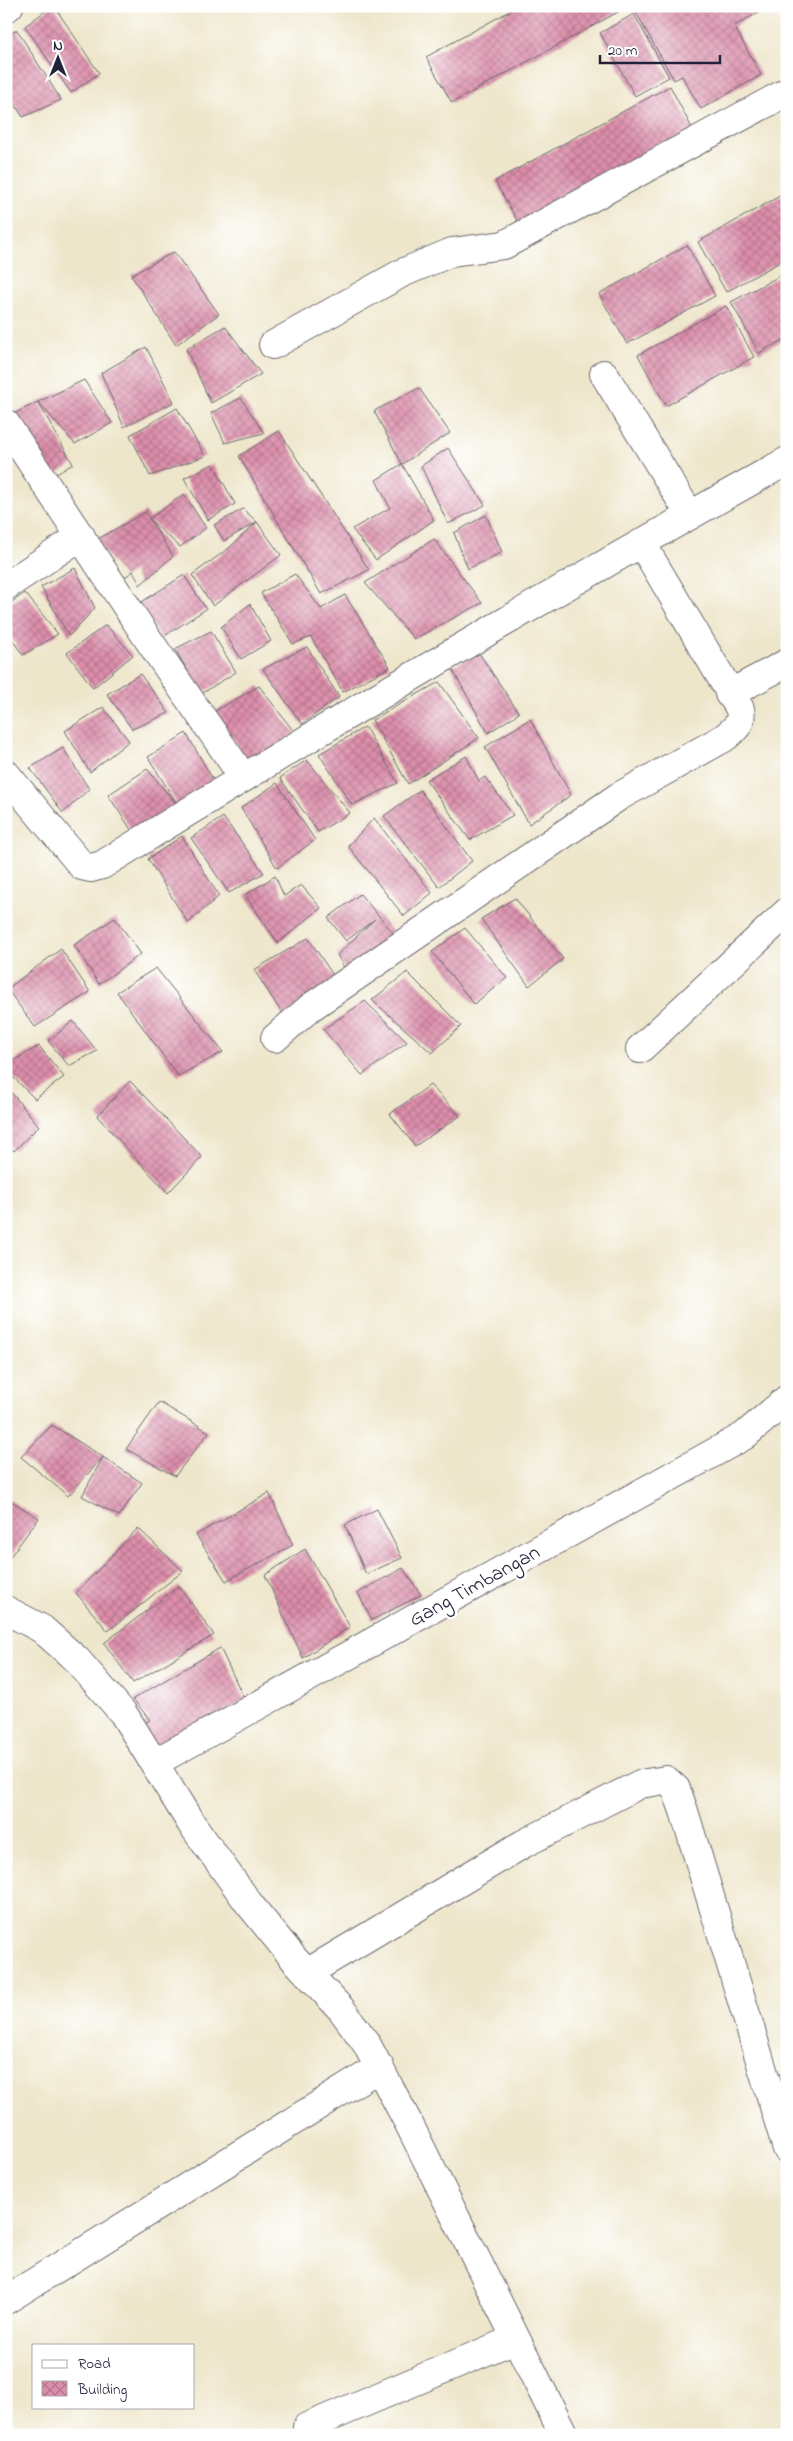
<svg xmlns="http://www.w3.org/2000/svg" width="793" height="2441" viewBox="0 0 793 2441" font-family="'Indie Flower',sans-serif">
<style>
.building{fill:url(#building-cross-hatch)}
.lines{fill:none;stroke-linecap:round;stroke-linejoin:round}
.street-casing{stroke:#69676d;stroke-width:30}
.street{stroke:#fff;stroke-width:28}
.labels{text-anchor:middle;stroke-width:5;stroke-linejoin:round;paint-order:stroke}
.street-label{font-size:21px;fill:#22223b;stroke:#fff}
</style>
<defs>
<pattern id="building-cross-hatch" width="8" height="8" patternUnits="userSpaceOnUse" patternTransform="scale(1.25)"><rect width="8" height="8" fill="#dd8eab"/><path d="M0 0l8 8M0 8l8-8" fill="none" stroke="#b3748c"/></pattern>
</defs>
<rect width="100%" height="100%" fill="#fff"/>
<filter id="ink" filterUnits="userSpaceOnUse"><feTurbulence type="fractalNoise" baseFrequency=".02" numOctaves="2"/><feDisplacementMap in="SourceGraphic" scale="10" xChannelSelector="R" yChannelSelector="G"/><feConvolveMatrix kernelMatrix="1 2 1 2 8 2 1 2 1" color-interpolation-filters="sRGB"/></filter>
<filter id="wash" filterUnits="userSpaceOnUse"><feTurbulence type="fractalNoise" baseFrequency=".0096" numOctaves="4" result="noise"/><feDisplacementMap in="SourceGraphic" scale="20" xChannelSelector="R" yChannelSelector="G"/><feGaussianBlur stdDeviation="1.12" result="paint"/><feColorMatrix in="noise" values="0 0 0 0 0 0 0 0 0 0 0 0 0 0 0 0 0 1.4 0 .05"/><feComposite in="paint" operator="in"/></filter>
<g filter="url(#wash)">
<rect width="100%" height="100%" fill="#eee6cb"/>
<g id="blocks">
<path class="building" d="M52 6H54L99 73 71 93 25 26Z
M519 6H629L452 103 426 57Z
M643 6H770L734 26 761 75 701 109 682 76 674 80 635 11Z
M634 14 669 77 635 96 600 33Z
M17 30 61 100 23 117 6 90V36Z
M670 86 694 132 520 226 495 181Z
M785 193 787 258 726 292 698 242Z
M687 245 715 296 627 344 599 294Z
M174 252 219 314 176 345 131 275Z
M787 272V338L759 353 731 302Z
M726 306 754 357 666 406 638 355Z
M225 326 261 374 211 403 186 349Z
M146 347 174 402 124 427 101 373Z
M84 380 112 423 75 444 38 402Z
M419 388 450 433 402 464 374 411Z
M241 398 264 433 225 443 211 413Z
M38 402 73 464 50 478 11 415Z
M177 408 205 456 150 476 130 435Z
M279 431 369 570 321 594 239 456Z
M448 448 485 505 448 524 421 466Z
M213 464 235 504 208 520 184 478Z
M402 464 434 520 376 560 352 529 390 508 376 480Z
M184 494 206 528 180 547 149 519Z
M243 509 257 522 224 541 214 525Z
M145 512 173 556 140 585 133 571 124 578 96 540Z
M486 515 502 552 468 569 454 533Z
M257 522 281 555 213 606 192 575 229 548Z
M434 539 482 603 414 639 365 583Z
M75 568 95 608 69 636 41 587Z
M295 574 321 609 345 595 390 667 343 692 311 637 293 644 261 593Z
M184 575 206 609 160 639 140 603Z
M25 593 58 634 23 655 6 631V606Z
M250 604 271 641 241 659 221 627Z
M106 625 133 655 93 688 67 653Z
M211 631 236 672 201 694 175 649Z
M307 647 339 697 302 724 263 669Z
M479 653 519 713 488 733 451 667Z
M140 674 169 713 132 729 107 694Z
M439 682 479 738 408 784 372 720Z
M259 686 295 733 250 764 215 711Z
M103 707 129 741 90 772 65 731Z
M530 719 571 795 529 824 485 747Z
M365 727 398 783 352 805 319 754Z
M186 733 215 783 179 807 148 757Z
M63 748 89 789 63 813 30 768Z
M466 756 479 781 485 777 513 815 470 840 426 780Z
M307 760 350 813 318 832 280 778Z
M147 769 179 807 132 831 108 795Z
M277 783 315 840 277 868 241 808Z
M420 790 472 861 439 887 384 816Z
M223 817 264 873 229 893 191 838Z
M374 818 432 893 404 916 348 846Z
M182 836 219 896 188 923 148 859Z
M275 876 284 896 301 885 321 908 278 943 245 895Z
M360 894 397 937 348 974 337 955 375 919 346 941 328 918Z
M515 898 563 959 529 986 481 919Z
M115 918 141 954 99 984 74 945Z
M465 928 507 978 474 1004 432 952Z
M308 938 335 978 284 1016 254 970Z
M61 949 90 992 35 1027 7 989Z
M156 968 223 1052 178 1076 117 992Z
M407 972 461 1026 432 1053 372 1000Z
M365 1001 407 1042 362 1075 323 1029Z
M73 1021 97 1051 69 1066 48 1041Z
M39 1046 64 1077 35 1099 6 1070V1065Z
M130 1081 202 1157 168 1193 97 1116Z
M430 1085 460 1116 415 1146 390 1114Z
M6 1086 39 1126 14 1151 6 1143Z
M159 1402 209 1432 175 1476 126 1449Z
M52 1425 103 1457 68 1496 21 1457Z
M103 1457 142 1483 119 1516 82 1496Z
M269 1493 293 1545 226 1581 196 1535Z
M6 1498 39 1518 6 1562Z
M377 1509 402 1558 366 1574 345 1525Z
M138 1528 183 1571 108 1631 76 1593Z
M305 1549 350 1627 303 1658 265 1575Z
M403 1568 421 1595 372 1620 358 1593Z
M179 1586 214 1635 133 1683 104 1643Z
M220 1648 245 1700 155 1752 138 1727 150 1720 133 1699Z"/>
</g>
</g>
<g filter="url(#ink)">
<use href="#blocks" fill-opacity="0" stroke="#69676d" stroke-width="1"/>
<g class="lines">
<defs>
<path id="street" d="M6 8 9 6
M273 345 402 273 452 252 504 245 787 92
M604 374 690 515
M6 424 150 642 243 777
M6 586 81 536
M729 694 787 663
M6 774 82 866 91 868 102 865C327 725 555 590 787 461
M275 1038 311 1007 618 797 724 738C735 729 743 724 740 709L642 544
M640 1049 787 912
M6 1610 42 1629 77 1660 123 1713 191 1823 250 1905 295 1960 342 2010 366 2043 410 2126 564 2435
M154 1763 744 1436 787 1399
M307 1973 523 1844 640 1784 666 1780 676 1789 684 1811 787 2149
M6 2300 380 2067
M307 2427 515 2339"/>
</defs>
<use href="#street" class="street-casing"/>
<use href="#street" class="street"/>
</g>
</g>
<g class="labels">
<g class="street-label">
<text transform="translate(474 1585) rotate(-29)" y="7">Gang Timbangan</text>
</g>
</g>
<rect width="793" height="2441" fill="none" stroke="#fff" stroke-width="25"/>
<rect x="32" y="2344" width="162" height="65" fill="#ffffff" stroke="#a7a7b1"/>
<rect x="42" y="2360" width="25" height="8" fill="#ffffff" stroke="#a7a7b1"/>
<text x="78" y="2368" font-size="15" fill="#22223b">Road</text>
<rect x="42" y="2381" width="25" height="15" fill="url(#building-cross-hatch)" stroke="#a7a7b1"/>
<text x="78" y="2394" font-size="15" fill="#22223b">Building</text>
<g transform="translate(58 58)" stroke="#ffffff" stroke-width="4" paint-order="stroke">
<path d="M0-4L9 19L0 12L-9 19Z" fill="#22223b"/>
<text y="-8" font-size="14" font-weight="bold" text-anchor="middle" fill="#22223b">N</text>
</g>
<path d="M600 55v8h120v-8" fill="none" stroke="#22223b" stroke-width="2.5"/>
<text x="608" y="55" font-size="15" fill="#22223b" stroke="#ffffff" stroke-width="4" paint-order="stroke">20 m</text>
</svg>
